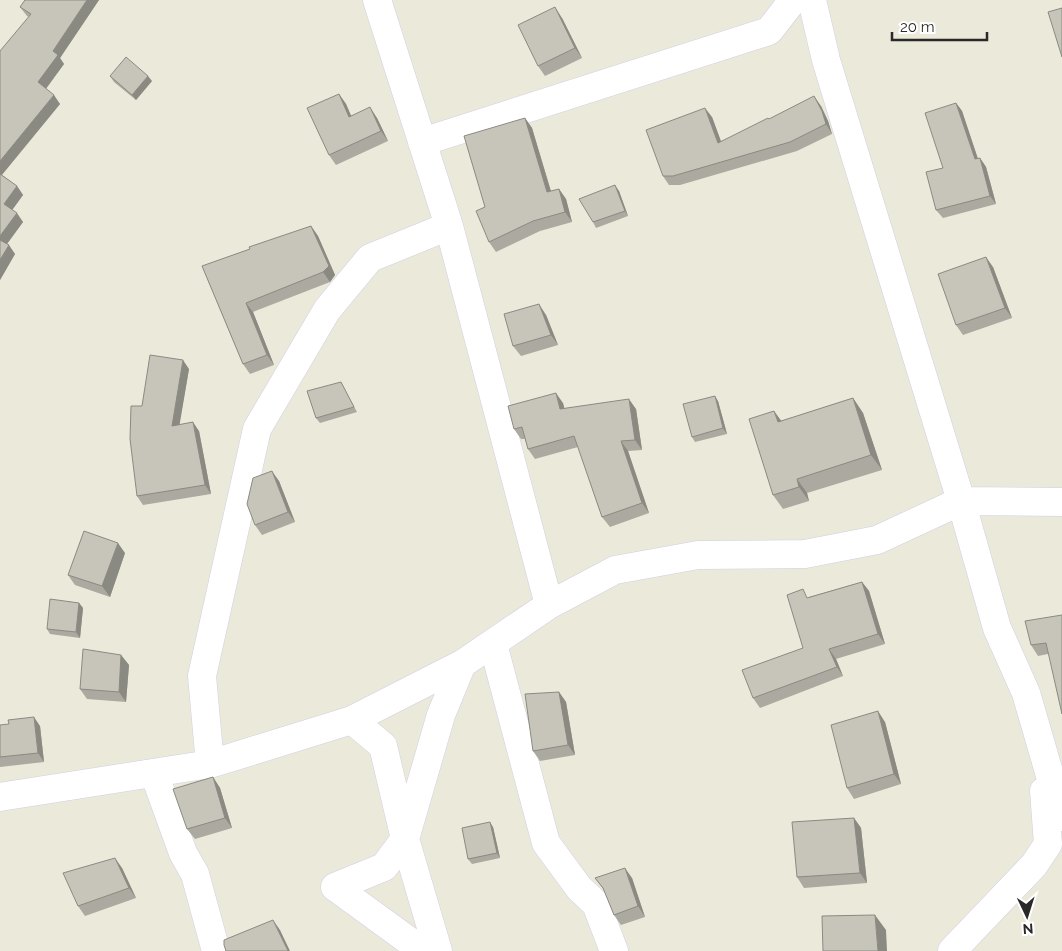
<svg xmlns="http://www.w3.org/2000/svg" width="1062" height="951" viewBox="0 0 1062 951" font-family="Raleway,sans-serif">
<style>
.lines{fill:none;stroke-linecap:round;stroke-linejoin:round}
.minor-casing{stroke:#d1cfe2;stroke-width:29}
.minor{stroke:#fff;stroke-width:28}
.wall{fill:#aba9a0}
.shaded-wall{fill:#8b8a82}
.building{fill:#c7c5ba;stroke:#8b8a82}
</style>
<rect width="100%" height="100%" fill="#ebe9da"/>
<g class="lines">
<defs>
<path id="minor" d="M377 0 449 226 549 605
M812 0 826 60 961 501 997 628 1026 693 1062 817
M422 142 769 31 793 0
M493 644 546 843 579 888 596 904 614 951
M352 720 383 746 405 839 438 951
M210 764 202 676 257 429 327 310 370 258 449 226
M154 773 183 853 195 874 216 951
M0 797 210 764 352 720 462 664 549 605 615 570 698 555 805 554 877 540 961 501 1062 502
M335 887 384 867 405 839 441 715 462 664
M335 887 412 943 420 951
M952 951 1034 865 1048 844 1044 791"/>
</defs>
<use href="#minor" class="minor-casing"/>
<use href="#minor" class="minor"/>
</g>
<path class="wall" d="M25 0H99L60 58 64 64 46 89 60 104 2 175 17 186 23 195 12 210 23 222 7 244 15 254 0 280V51L29 17 27 16 20 7Z
M562 18 582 58 545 76 538 66Z
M110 76 152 81 136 100 114 82Z
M339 94 346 104 351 116 377 118 388 141 336 165 329 155Z
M956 103 962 111 978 159 980 158 986 167 996 204 943 218 936 210 943 168Z
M821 106 828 121 832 134 797 151 680 185H669L663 176 712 117 721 142Z
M525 118 532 128 551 191 559 189 566 199 572 222 540 231 496 252 489 242 485 207Z
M619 191 628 216 596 228 593 222Z
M311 226 318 236 335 275 330 282 253 312 274 365 250 374 243 364 202 266 250 249Z
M993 267 1012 318 963 335 956 325Z
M546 315 558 345 521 356 513 346Z
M189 369 179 425 199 431 211 494 143 505 137 496 142 406Z
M341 382 344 388 357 412 320 423 316 418Z
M853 398 863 413 882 470 807 493 809 501 783 509 773 495 774 411 781 421Z
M718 401 727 434 695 442 692 437Z
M563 403 564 408 636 409 642 450 628 451 649 513 610 527 602 517 578 447 535 459 528 449 525 439H521L514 429Z
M279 481 295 522 262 535 255 525Z
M125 553 110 597 75 585 68 575Z
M862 582 869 591 885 644 836 659 843 676 760 708 753 698 803 648 809 597Z
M79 603 83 608 80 638 50 634 47 629Z
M1062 615 1048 654 1038 656 1031 645Z
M121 655 129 665 126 702 87 699 80 689Z
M559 692 566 702 575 755 540 761 533 751Z
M885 722 901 784 854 799 847 788Z
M0 725 40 726 44 762 0 767Z
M213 777 220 788 232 828 195 839 187 829Z
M854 818 861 828 867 883 804 888 797 877Z
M493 827 500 858 472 864 468 859Z
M122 868 136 898 85 916 78 906Z
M595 878H632L645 917 621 925 614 915 605 891Z"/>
<path class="shaded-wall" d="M87 0H99L60 58 64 64 44 91 38 82 53 51Z
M555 7 562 18 582 58 575 48Z
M148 76 152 81 136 100 132 95Z
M339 94 346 104 356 127 349 117Z
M54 95 60 104 0 177V161Z
M814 96 821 106 828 121 832 134 826 124Z
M956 103 962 111 981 168 975 159Z
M370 107 377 118 388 141 381 131Z
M705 108 712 117 725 152 718 143Z
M525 118 532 128 554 202 547 192Z
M980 158 986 167 996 204 990 196Z
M615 185 619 191 628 216 625 211Z
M17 186 23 195 10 213 4 204Z
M559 189 566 199 572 222 565 212Z
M17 213 23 222 4 248 0 242V236Z
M311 226 318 236 335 275 330 282 323 272Z
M9 245 15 254 0 280V260Z
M986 257 993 267 1012 318 1005 308Z
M246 303 253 312 274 365 267 355Z
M539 304 546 315 558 345 551 335Z
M183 360 189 369 178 434 172 426Z
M556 393 563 403 567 419 560 409Z
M715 396 718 401 727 434 723 428Z
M853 398 863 413 882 470 871 455Z
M629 399 636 409 642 450 635 440Z
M774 411 785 426 778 422Z
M193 422 199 431 211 494 205 485Z
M621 441 628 451 649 513 642 503Z
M272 471 279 481 295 522 288 512Z
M797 479 807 493 809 501 799 487Z
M118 543 125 553 110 597 102 586Z
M862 582 869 591 885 644 878 634Z
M79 603 83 608 80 638 76 632Z
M829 649 836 659 843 676 837 667Z
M121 655 129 665 126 702 119 692Z
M559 692 566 702 575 755 568 745Z
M878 711 885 722 901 784 894 774Z
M34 717 40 726 44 762 38 753Z
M213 777 220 788 232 828 225 818Z
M854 818 861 828 867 883 860 873Z
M490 822 493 827 500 858 497 853Z
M115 858 122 868 136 898 129 888Z
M625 868 632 878 645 917 638 906Z
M875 915 886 930 887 951H878Z
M273 920 280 930 290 951H288Z"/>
<path class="building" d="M25 0H87L53 51 58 55 38 82 54 95 0 161V51L31 14 20 7Z
M555 7 575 48 538 66 518 25Z
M1062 8V57L1048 12Z
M126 57 148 76 132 95 110 76Z
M339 94 349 117 370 107 381 131 329 155 307 108Z
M814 96 822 111 826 124 790 142 673 176H663L646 130 705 108 718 143 768 118 769 119Z
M956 103 975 159 980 158 990 196 936 210 926 172 943 168 925 113Z
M525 118 547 192 559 189 565 212 533 221 489 242 476 211 485 207 464 136Z
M0 174 17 186 4 204 17 213 0 236Z
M615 185 625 211 593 222 579 199Z
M311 226 329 266 323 272 246 303 267 355 243 364 202 266 250 249 249 247Z
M0 240 9 245 0 260Z
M986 257 1005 308 956 325 938 274Z
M539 304 551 335 513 346 504 314Z
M150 355 183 360 172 426 193 422 205 485 137 496 130 439 131 406H142Z
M341 382 354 407 316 418 307 391Z
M556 393 560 409 629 399 635 440 621 441 642 503 602 517 574 436 528 449 522 427 514 429 508 406Z
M715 396 723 428 692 437 683 404Z
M853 398 871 455 797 479 799 487 773 495 749 419 774 411 778 422Z
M272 471 288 512 255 525 247 504 253 478Z
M84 531 118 543 102 586 68 575Z
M862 582 878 634 829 649 837 667 753 698 742 670 803 648 787 595 803 589 807 598Z
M50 599 79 603 76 632 47 629Z
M1062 615V714L1046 643 1031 645 1025 621Z
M83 649 121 655 119 692 80 689Z
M559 692 568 745 533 751 525 694Z
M878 711 894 774 847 788 831 725Z
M34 717 38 753 0 757V725L9 724 8 720Z
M213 777 225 818 187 829 173 789Z
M854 818 860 873 797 877 792 822Z
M490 822 497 853 468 859 462 828Z
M115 858 129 888 78 906 63 873Z
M625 868 638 906 614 915 603 888 595 878Z
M875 915 878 951H823L822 916Z
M273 920 288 951H226L224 945V940Z"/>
<g transform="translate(1027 916) rotate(176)" stroke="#ffffff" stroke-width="4" paint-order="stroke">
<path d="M0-4L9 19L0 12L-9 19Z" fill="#292929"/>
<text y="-8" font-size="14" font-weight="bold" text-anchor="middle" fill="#292929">N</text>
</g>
<path d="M892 32v8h95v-8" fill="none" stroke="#292929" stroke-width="2.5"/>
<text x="900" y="32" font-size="15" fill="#292929" stroke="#ffffff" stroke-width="4" paint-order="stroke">20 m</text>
</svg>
